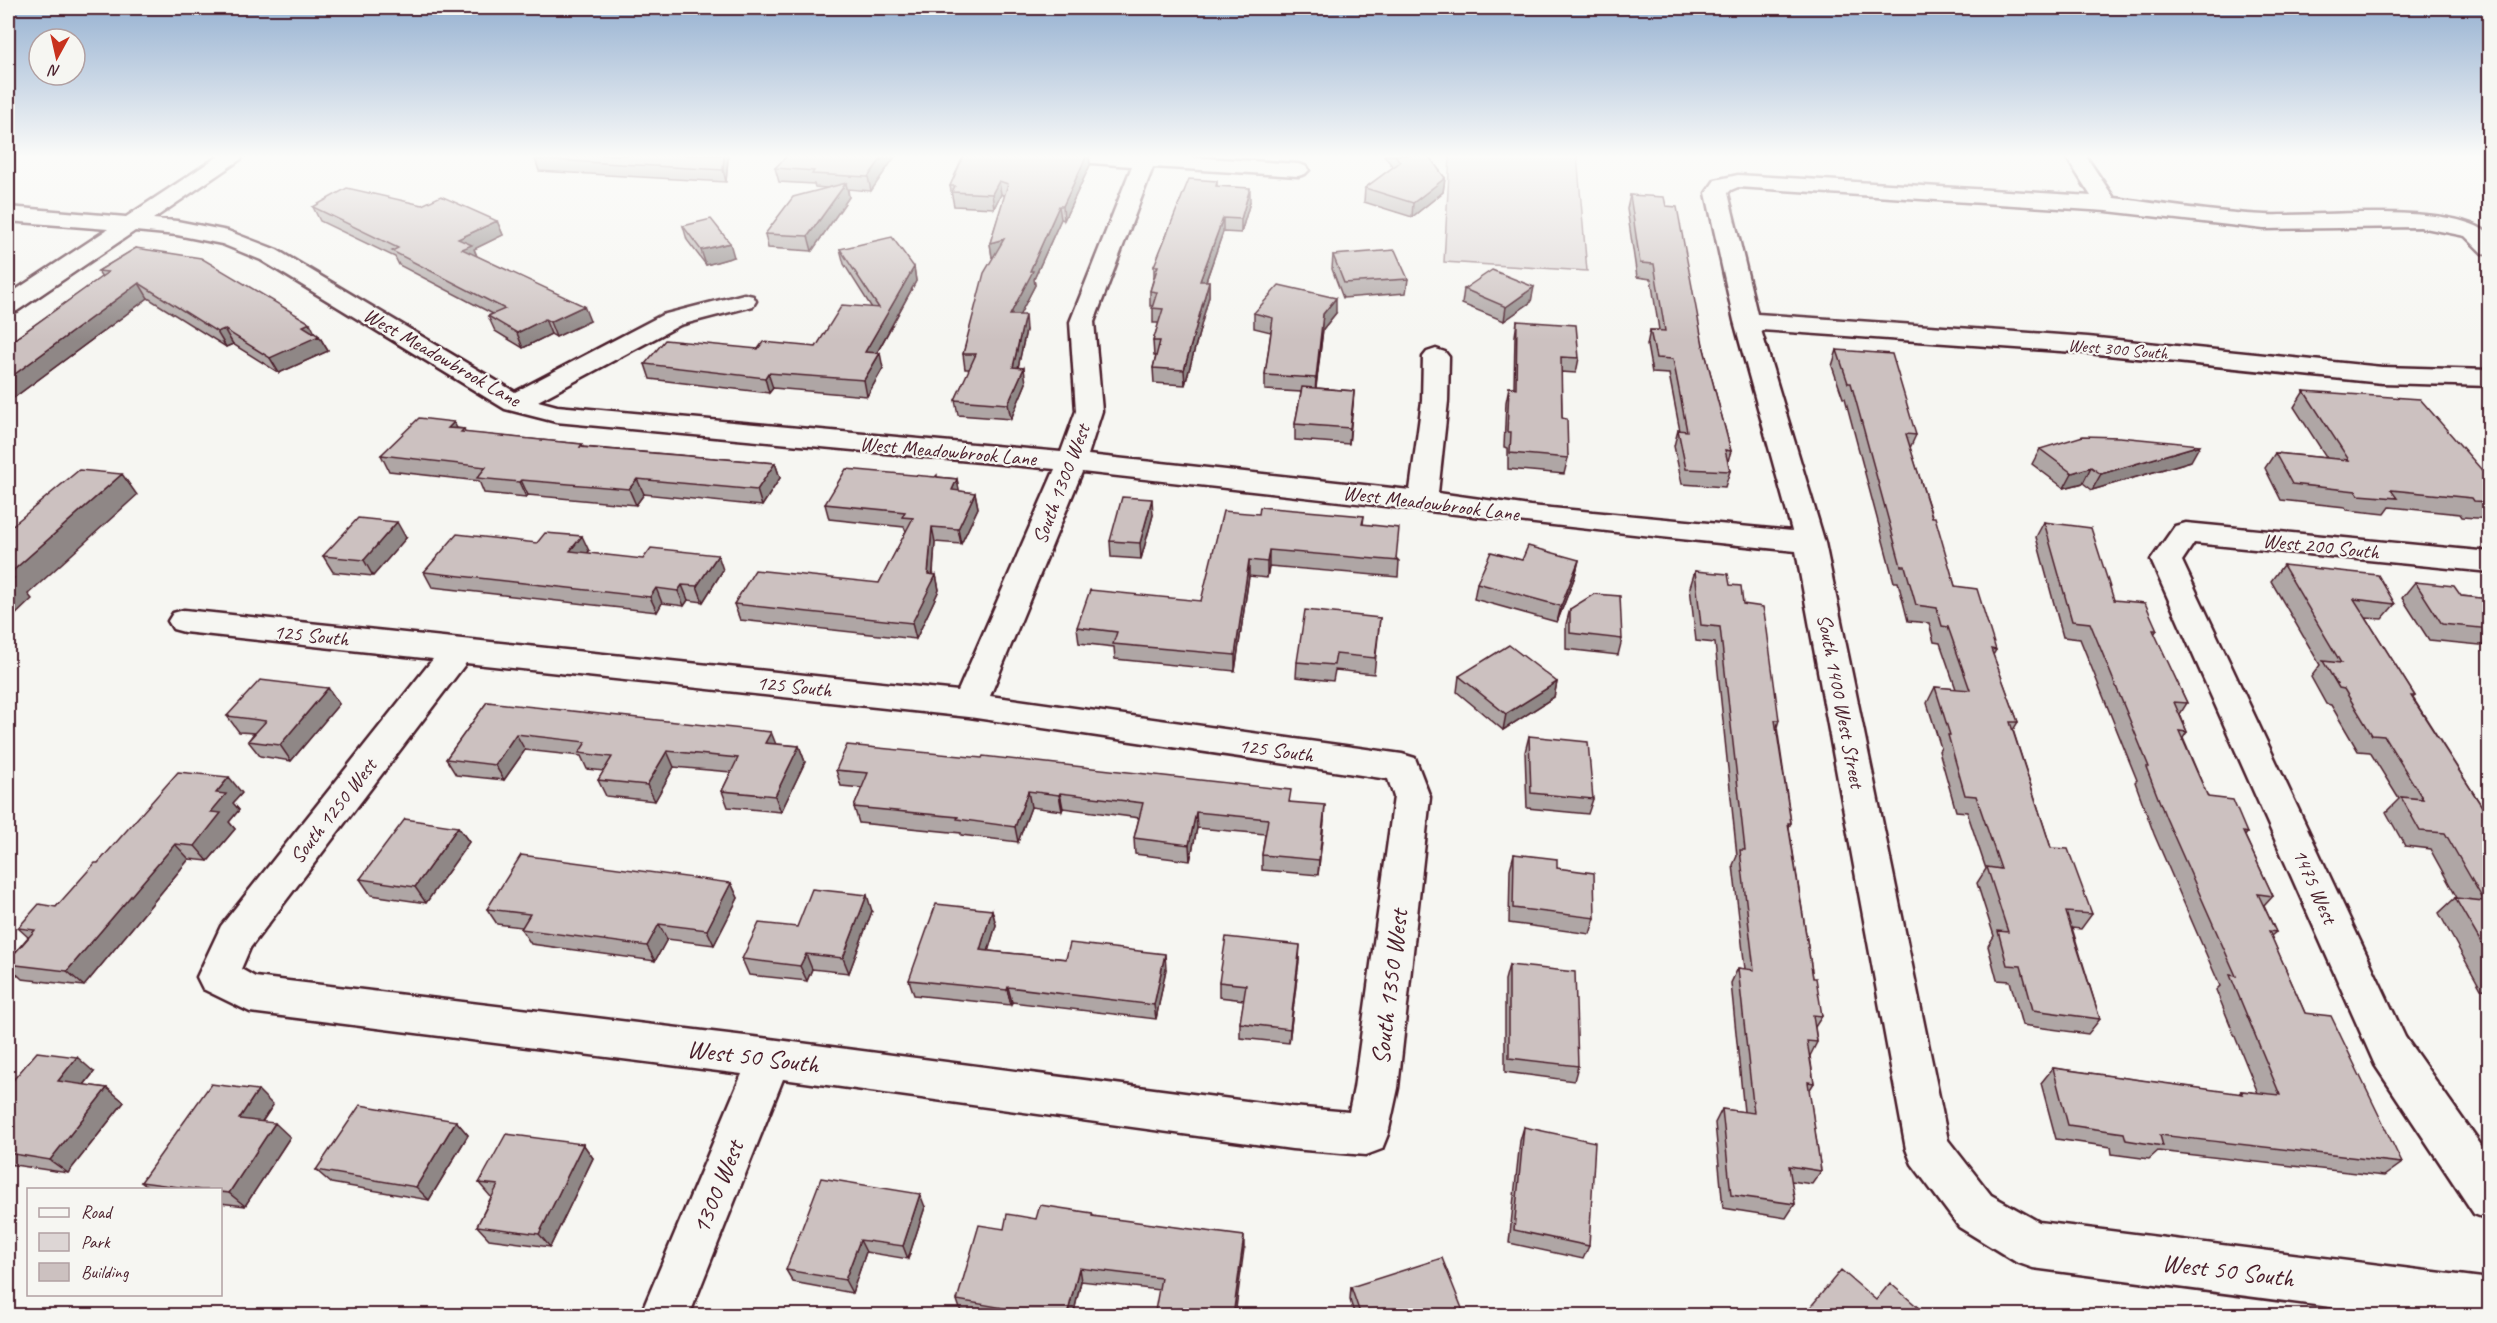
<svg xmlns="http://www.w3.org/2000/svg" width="2497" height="1323" viewBox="0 0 2497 1323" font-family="Caveat,sans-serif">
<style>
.green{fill:#ddd6d5;stroke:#947a80;stroke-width:1.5}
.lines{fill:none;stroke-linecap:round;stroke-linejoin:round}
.minor-casing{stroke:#4a1f2b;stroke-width:5}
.minor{fill:#f6f6f2;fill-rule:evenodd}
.wall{fill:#afa6a5;stroke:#4a1f2b;stroke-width:1.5}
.shaded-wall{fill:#8f8786;stroke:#4a1f2b;stroke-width:1.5}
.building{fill:#ccc1c0;stroke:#4a1f2b;stroke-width:1.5}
.labels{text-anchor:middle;stroke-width:4.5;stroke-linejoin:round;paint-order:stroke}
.far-street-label{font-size:18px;fill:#4a1f2b;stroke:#f6f6f2}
.street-label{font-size:21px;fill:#4a1f2b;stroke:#f6f6f2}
.near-street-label{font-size:26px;fill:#4a1f2b;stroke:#f6f6f2}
</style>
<rect width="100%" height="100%" fill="#f6f6f2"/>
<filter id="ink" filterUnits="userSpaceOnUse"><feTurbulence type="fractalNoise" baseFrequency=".0167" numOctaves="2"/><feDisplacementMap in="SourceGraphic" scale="12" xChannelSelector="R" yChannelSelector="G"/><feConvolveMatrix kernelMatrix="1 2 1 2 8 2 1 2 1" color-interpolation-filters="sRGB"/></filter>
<g filter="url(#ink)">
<path class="green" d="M1450 155H1577L1587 271 1444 262Z"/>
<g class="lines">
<defs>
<path id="minor" d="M220 155H244L241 159 153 219 177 221 228 231 277 250 515 392 662 315 744 294 753 296 756 301 753 306 680 325 538 401 557 406 1061 452 1076 411 1070 322 1132 166 1065 161 1058 159 1055 155H1160L1298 164 1305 166 1309 170 1305 174 1298 176 1153 167 1094 322 1102 411 1088 455 1410 490 1422 401 1423 357 1427 352 1436 349 1445 352 1449 357 1448 401 1438 493 1530 506 1792 531 1734 321 1706 193 1715 180 1738 175 2091 196 2065 155H2085L2114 198C2164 204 2215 213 2265 215 2315 217 2456 201 2490 235V255L2482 253 2465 236 2420 227 2264 229 2107 211 1738 187 1731 190 1728 193 1757 314 2088 337 2382 367 2490 370V386L2382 383 2088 353 1761 330 1825 543 1948 1140 1991 1195 2039 1222 2490 1279V1316H2399L2033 1268 2016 1262 1959 1227 1912 1164 1906 1149 1796 551C1558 527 1320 498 1082 472L990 696 1402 754 1415 758 1430 797 1398 1088 1388 1134 1382 1149 1366 1155 1292 1149 783 1079 689 1316H640L742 1074 250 1012 203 989 197 977 221 926 433 659 184 632 173 629 168 621 173 613 184 610 958 691 1055 469 556 422 505 409 261 260 222 244 177 235 135 231 17 311 8 313V295L108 229 8 221V207L126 217ZM466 663 969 717 1388 779 1394 797 1354 1088 1349 1112 1292 1107 770 1039 255 977 241 969 250 948Z
M2186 523 2490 552V572L2194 543 2182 561 2405 1037 2490 1158V1220L2474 1214 2375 1065 2151 560 2175 526Z"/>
</defs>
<use href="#minor" class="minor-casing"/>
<use href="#minor" class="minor"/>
</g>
<path class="wall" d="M544 155H727L728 158 726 182 539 171 535 159Z
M896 155 871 191 848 189 849 197 812 251 768 248 765 234 827 188 815 187 814 184 779 182 775 168Z
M964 155H1089L1090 165 1064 220 1061 219 1034 279 1035 285 1019 315 1026 330 1018 367 1026 383 1011 419 958 415 955 400 970 369H965L963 354 994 256 992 257 990 243 1005 196 1001 194 994 208 954 206 950 186Z
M1384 155H1428L1445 178 1443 192 1412 217 1364 202 1365 188 1393 167Z
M1217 181V186L1250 202 1241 233 1223 232 1206 281H1209V296L1185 385 1154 383 1153 368 1156 356H1154L1153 341 1159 323H1153V306H1150V291L1154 277V266Z
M1630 195 1666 206 1731 451 1728 461 1730 471 1725 487 1682 484 1674 446 1678 430 1680 431 1669 374 1652 373 1647 345 1650 330H1659L1651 279 1637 277 1627 209Z
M313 207 497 221 503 235 474 249 477 256 590 321 556 337 551 334 523 348 495 331 488 316 493 314 399 265 395 257 320 221Z
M683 226 734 257 706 265 687 240Z
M136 248 316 333 319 336 328 351 279 373 233 344 226 347 148 298 8 402V344L102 277 98 271Z
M840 249 914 267 916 281 877 353 883 368 867 396 773 388 769 393 650 379 645 364 758 349 816 347 872 308 844 264Z
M1333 255 1408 279 1406 293 1343 298 1332 269Z
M1464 289 1531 302 1504 321 1462 304Z
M1254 313H1336L1323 329 1316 388 1354 391 1349 444 1295 440V424L1301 392 1265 390V375L1271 332 1254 328Z
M1517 321 1579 358 1576 373 1561 372 1562 418 1568 458 1564 474 1508 469V448L1504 447 1506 402 1509 387H1514L1515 336Z
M1837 350 1916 435 1910 448 1955 586 1996 650 1993 655 2018 722 2013 730 2051 848 2092 914 2081 929 2072 928 2100 1019 2088 1034 2022 1025 2010 981 1997 980 1988 946 1994 936 1977 883 1986 869 1967 812 1956 811 1939 751 1941 748 1927 703 1935 687 1956 689 1940 643 1934 642 1929 623 1908 621 1898 582H1894L1845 398H1843L1832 366Z
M2304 391 2487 476H2490V519L2462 517 2460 514 2390 507 2385 514 2347 510 2345 507 2281 500 2265 468 2275 453 2327 458 2294 407Z
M457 428 464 429 466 433 582 444 583 447 775 463 780 478 762 506 644 494 636 505 528 495 526 497 484 493 479 481 389 471 381 455Z
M2040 449 2191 461 2092 490 2083 483 2064 488 2032 464Z
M937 477 957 479 959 491 975 493 978 508 961 544 935 542 933 574 936 575 939 590 916 639 740 620 734 604 879 583 906 532 904 527 829 519 825 504Z
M1259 514 1364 516 1363 524 1399 561 1398 577 1269 566 1267 578 1249 576 1235 671 1115 659 1114 647 1079 643 1077 627 1201 601Z
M1153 515 1141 559 1111 557 1110 541Z
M2044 522 2114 600 2157 630 2154 634 2187 703 2180 714 2187 732 2183 738 2208 797 2247 833 2245 836 2273 896 2264 906 2276 932 2271 936 2305 1013 2402 1163 2384 1176 2158 1151 2149 1159 2112 1154 2111 1147 2056 1139 2041 1083 2053 1068 2239 1094 2241 1091 2258 1093 2216 990 2220 986 2154 834 2135 782 2137 780 2080 639 2063 637 2036 537Z
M406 538 373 576 333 572 323 556Z
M589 551 587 553 723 570 703 602 688 600 684 606 662 603 657 612 432 587 424 572Z
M1522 560H1579L1575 576 1557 622 1474 599 1477 583Z
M2283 565 2395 604 2382 619 2366 618 2415 696 2413 698 2490 819V990L2481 989 2439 913 2455 898H2457L2430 849 2405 846 2386 812 2399 799 2370 752 2358 751 2331 705 2326 704 2311 677 2320 665 2271 581Z
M1695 571 1730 585 1743 604 1779 720 1777 727 1791 823 1789 827 1813 978 1822 1016 1815 1027 1817 1042 1810 1056 1814 1083 1809 1091 1821 1171 1812 1184 1791 1181 1795 1204 1786 1218 1723 1208 1715 1123 1722 1109 1744 1112 1731 983 1738 968 1745 969 1733 865 1737 856 1715 643 1696 641 1690 587Z
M2415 582 2461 596 2490 599V646L2429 640 2402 598Z
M1570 609 1622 639 1618 655 1566 649V624Z
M1380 618 1374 674 1335 670 1333 681 1296 677 1297 662Z
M1459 676 1557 682 1554 697 1503 730 1457 692Z
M328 688 339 704 291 761 260 756 248 741 254 733 239 732 227 716Z
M487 702 775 744 799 746 805 762 781 812 728 807 722 791 731 772 674 767 655 801 606 796 598 780 604 771 587 769 581 756 525 750 504 780 456 775 446 759Z
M1529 736 1593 799 1588 814 1527 808 1525 752Z
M836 770 1290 802 1324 821 1318 875 1262 870V855L1265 834 1197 828 1190 861 1135 854 1134 838 1139 818 1063 808 1062 811 1031 807 1018 842 961 835V833L859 823 854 807 862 788 841 786Z
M242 793 233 803 239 810 229 822 235 829 208 861 189 859 84 986 22 979 8 966V961L28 937 18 928 56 907 98 863Z
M458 827 469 842 426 903 371 895 360 879Z
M1514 854 1557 868 1595 918 1590 934 1509 923 1510 869Z
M731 883 738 898 714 945 667 939 655 961 531 944 521 929 522 927 497 924 487 909Z
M992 910 996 925 988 951 1166 969 1156 1019 1012 1002 1011 1005 914 995 909 980Z
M872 911 849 973 812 969 807 981 749 975 742 959 797 927Z
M1299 960 1289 1043 1240 1038V1023L1244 1000 1219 997V982Z
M1509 965 1578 1066 1574 1081 1505 1072V980Z
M94 1072 84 1085 107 1088 124 1102 68 1173 8 1164V1086Z
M273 1105 262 1122 290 1137 245 1206 220 1203V1190H151L141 1182Z
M456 1121 468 1135 429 1200 331 1183 316 1170Z
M1524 1127 1589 1246 1583 1259 1509 1243 1520 1141Z
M583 1144 593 1158 550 1247 489 1239 477 1226 491 1197 479 1183Z
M925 1207 908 1259 866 1252 852 1293 793 1282 786 1270Z
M1092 1213 1093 1216 1244 1249 1159 1290 1081 1281 1073 1316H982L961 1312 957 1300 1004 1229 1036 1219Z
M1351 1287 1465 1316H1355L1350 1300Z"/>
<path class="shaded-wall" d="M724 155H727L728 158 726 182 723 170Z
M884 155H896L871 191 868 177Z
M1087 155H1089L1090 165 1064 220 1063 206Z
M1445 178 1443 192 1412 217 1413 203Z
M999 181 1001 194 994 208 992 194Z
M846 183 849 197 812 251 808 236Z
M1250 188V202L1241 233V219Z
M1059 206 1061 219 1034 279 1035 285 1012 330 1010 315Z
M1223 218V232L1201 295 1200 281Z
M497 221 503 235 474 249 478 259 468 264 458 239Z
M1004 239 1006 253 992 257 990 243Z
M730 243 734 257 706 265 701 250Z
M914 267 916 281 869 367 865 352Z
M1209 281V296L1185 385 1184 370Z
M139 283 148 298 8 402V379Z
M1534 287 1531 302 1504 321 1506 307Z
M1336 298V313L1323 329 1315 393 1316 378 1323 314Z
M584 306 590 321 556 337 550 322Z
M1025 315 1026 330 1015 382 1013 367Z
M545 319 551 334 523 348 517 333Z
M310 323 317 337 319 336 328 351 279 373 270 358 303 326Z
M224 329 233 344 226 347 217 332Z
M880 353 883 368 867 396 864 380Z
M1024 368 1026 383 1011 419 1008 404Z
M768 373 773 388 769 393 765 378Z
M1354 391 1353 406 1349 444 1350 428Z
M454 422 461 437 448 428Z
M2200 445 2191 461 2092 490 2101 474Z
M775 463 780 478 762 506 757 490Z
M2091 467 2083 483 2064 488 2072 473Z
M122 474 137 495 28 594 32 599 8 622V575Z
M637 479 644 494 636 505 629 489Z
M957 479 960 495 952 490Z
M521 480 528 495 526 497 519 482Z
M975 493 978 508 961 544 958 529Z
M1152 499 1153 515 1141 559 1140 543Z
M397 522 406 538 373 576 364 560Z
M932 527 935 542 932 583 936 575 939 590 916 639 912 623 928 574Z
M582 536 589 551 577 566 570 551Z
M1269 550V566L1267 578V562Z
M718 555 723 570 703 602 697 586Z
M1249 560V576L1235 671V655Z
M1579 560 1575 576 1557 622 1561 606Z
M682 585 688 600 684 606 678 591Z
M656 588 662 603 657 612 650 597Z
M1557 682 1554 697 1503 730 1506 714Z
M328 688 339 704 291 761 280 745Z
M771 732 777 747 765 743Z
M516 734 525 750 504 780 495 765Z
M799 746 805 762 781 812 775 796Z
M667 751 674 767 655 801 647 785Z
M229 777 242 793 233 803 239 810 229 822 235 829 208 861 195 846 211 812 216 793Z
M1028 791 1031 807 1018 842 1015 827Z
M1060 793 1063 808 1062 811 1059 795Z
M1325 805 1324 821 1318 875 1319 860Z
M1196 812 1197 828 1190 861 1189 845Z
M458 827 469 842 426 903 415 887Z
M175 844 189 859 84 986 67 971Z
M731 883 738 898 714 945 707 930Z
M867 895 872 911 849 973 843 958Z
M992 910 996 925 984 965 980 950Z
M659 924 667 939 655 961 647 946Z
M1300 945 1299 960 1289 1043 1290 1029Z
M806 954 812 969 807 981 800 966Z
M1165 954 1166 969 1156 1019 1154 1005Z
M1008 987 1012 1002 1011 1005 1007 990Z
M77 1057 94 1072 76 1095 58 1081Z
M107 1088 124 1102 68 1173 50 1160Z
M258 1090 273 1105 254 1133 239 1119Z
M456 1121 468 1135 429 1200 416 1187Z
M275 1123 290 1137 245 1206 229 1193Z
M583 1144 593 1158 550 1247 539 1234Z
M920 1194 925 1207 908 1259 903 1246Z
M1244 1236V1249L1235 1316H1233Z
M860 1240 866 1252 852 1293 845 1280Z
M1079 1268 1081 1281 1073 1316H1067Z"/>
<path class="building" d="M544 155H724L723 170 535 159Z
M788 155H884L868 177 812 174 814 171 775 168Z
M964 155H1087L1063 206H1059L1030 271H1033L1010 315H1025L1013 367 1024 368 1008 404 955 400 976 354H963L984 273 1004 239 990 243 1008 184 999 181 992 194 952 192 955 186H950Z
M1395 155H1428L1445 178 1413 203 1365 188 1400 162Z
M1189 179 1217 181 1216 186 1250 188 1241 219 1223 218 1200 281H1209L1184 370 1153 368 1160 341H1153L1163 309 1152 308 1157 292 1150 291 1158 266H1154Z
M846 183 808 236 765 234 793 197Z
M347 188 422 205 441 196 497 221 458 239 472 245 462 249 584 306 550 322 545 319 517 333 488 316 505 309 392 251 398 248 313 207Z
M1630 195 1664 197 1666 206 1677 207 1703 345 1731 451 1725 450 1730 471 1686 469 1678 430 1687 431 1673 359 1656 358 1650 330 1665 331 1654 264 1640 263Z
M711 219 730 243 701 250 683 226Z
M892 237 914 267 865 352 880 353 864 380 768 373 765 378 645 364 665 340 758 349 763 342 816 347 842 305 879 308 840 249Z
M136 248 201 258 310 323 303 326 319 336 270 358 224 329 217 332 139 283 8 379V344L108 272 98 271Z
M1395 250 1408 279 1344 283 1333 255Z
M1492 270 1534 287 1506 307 1464 289Z
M1279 285 1336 298 1323 314 1316 378 1265 375 1273 318 1254 313Z
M1517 321 1576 325 1579 358 1561 357 1562 418 1567 419 1568 458 1510 453 1511 432H1507L1509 387 1516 388Z
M1837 350 1892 354 1916 435 1906 434 1932 517H1935L1955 586 1977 589 1996 650 1991 649 2018 722H2010L2051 848 2068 849 2092 914 2066 912 2100 1019 2033 1010 2021 966 2007 965 1998 931 2008 932 1987 867 2001 869 1976 796 1965 795 1948 735H1950L1935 687 1970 690 1948 627 1942 626 1937 608 1916 605 1905 566H1901L1851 383H1848Z
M1302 387 1354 391 1350 428 1295 424Z
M2304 391 2420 399 2487 476H2490V502L2474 501 2472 498 2391 490 2397 498 2359 495 2356 491 2292 484 2275 453 2349 460Z
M419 418 454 422 448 428 464 429 461 432 582 444 580 447 775 463 757 490 637 479 629 489 521 480 519 482 477 478 486 467 381 455Z
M2083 436 2120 437 2200 445 2101 474 2091 467 2072 473 2040 449Z
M846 469 935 477 937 475V477L957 479 952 490 975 493 958 529 932 527 928 574 936 575 912 623 734 604 755 570 879 583 913 518 902 517 905 512 825 504Z
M79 470 122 474 8 575V529Z
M1122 497 1152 499 1140 543 1110 541Z
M1260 507 1364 516 1362 524 1399 528 1396 559 1399 561 1269 550 1267 562 1249 560 1235 655 1113 644 1117 632 1077 627 1090 590 1201 601 1223 511 1259 514Z
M358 518 397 522 364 560 323 556Z
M2044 522 2091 528 2114 600 2145 603 2157 630H2153L2187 703 2174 702 2187 732 2179 731 2208 797 2233 800 2247 833 2243 832 2273 896 2258 894 2276 932 2269 931 2305 1013 2331 1016 2402 1163 2160 1135 2163 1146 2126 1140 2124 1133 2068 1125 2053 1068 2243 1094 2241 1091 2280 1095 2230 975 2236 976 2166 818 2146 767H2149L2090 623 2072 621Z
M545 533 582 536 570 551 643 559 651 548 718 555 697 586 682 585 678 591 656 588 650 597 424 572 457 534 537 543Z
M1528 546 1579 560 1561 606 1477 583 1491 552 1522 560Z
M2283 565 2378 575 2395 604 2354 599 2415 696H2411L2490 819V958L2455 898 2484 901 2445 833 2420 831 2401 797 2423 799 2384 736 2372 735 2344 689 2339 688 2323 661 2341 663Z
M1695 571 1728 574 1730 585 1741 586 1743 604 1763 607 1767 630 1779 720H1775L1791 823H1788L1813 978H1816L1822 1016 1813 1015 1817 1042 1807 1041 1814 1083 1808 1082 1821 1171 1789 1166 1795 1204 1731 1195 1722 1109 1754 1113 1738 968 1754 970 1740 850H1745L1720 627 1701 625Z
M8 577 14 578 8 584Z
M2415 582 2454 586 2461 596 2490 599V629L2442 624Z
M1594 594 1620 596 1622 639 1570 633V609Z
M1305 610 1380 618 1375 658 1336 654 1334 665 1297 662Z
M1509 645 1557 682 1506 714 1459 676Z
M260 680 328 688 280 745 248 741 266 721 227 716Z
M487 702 771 732 765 743 799 746 775 796 722 791 738 758 667 751 647 785 598 780 612 757 579 753 586 742 516 734 495 765 446 759Z
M1529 736 1588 742 1593 799 1531 793Z
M847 745 982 758 983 756 1291 790 1289 802 1325 805 1319 860 1262 855 1268 819 1196 812 1189 845 1134 838 1143 803 1060 793 1059 795 1028 791 1015 827 957 819 958 817 854 807 868 773 836 770Z
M178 772 229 777 216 793 226 794 211 812 221 813 195 846 175 844 67 971 8 964V961L35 930 18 928 39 904 56 907 95 863H98Z
M405 819 458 827 415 887 360 879Z
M1514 854 1557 859V868L1594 873 1595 918 1513 908Z
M521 855 731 883 707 930 659 924 647 946 521 929 530 914 487 909Z
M812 889 867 895 843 958 806 954 800 966 742 959 759 923 797 927Z
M936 904 992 910 980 950 1066 959 1070 943 1165 954 1154 1005 1008 987 1007 990 909 980Z
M1226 937 1300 945 1290 1029 1240 1023 1246 985 1219 982Z
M1509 965 1575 972 1578 1066 1509 1058Z
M37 1052 77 1057 58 1081 107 1088 50 1160 8 1153V1086Z
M211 1084 258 1090 239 1119 275 1123 229 1193 220 1192V1190H201L141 1182Z
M360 1105 456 1121 416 1187 316 1170Z
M1524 1127 1595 1142 1589 1246 1514 1230Z
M506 1134 583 1144 539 1234 477 1226 498 1185 479 1183Z
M821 1178 920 1194 903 1246 860 1240 845 1280 786 1270Z
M1040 1205 1092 1213V1216L1244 1236 1233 1316H1154L1161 1278 1079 1268 1067 1316H1049L957 1300 979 1225 1004 1229 1007 1214 1036 1219Z
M1442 1258 1465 1316H1361L1351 1287Z
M1841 1270 1876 1300 1890 1283 1928 1316H1803Z"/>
</g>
<linearGradient id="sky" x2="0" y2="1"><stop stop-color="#96b1d1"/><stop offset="0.46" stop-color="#fbfbf9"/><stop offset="1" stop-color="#fbfbf9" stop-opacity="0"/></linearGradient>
<rect width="2497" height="340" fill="url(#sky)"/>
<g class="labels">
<g class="far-street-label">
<text transform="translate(2118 349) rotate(5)" y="6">West 300 South</text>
</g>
<g class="street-label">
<text transform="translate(442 357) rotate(30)" y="7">West Meadowbrook Lane</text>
<text transform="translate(948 451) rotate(5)" y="7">West Meadowbrook Lane</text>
<text transform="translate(1061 484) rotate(-69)" y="7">South 1300 West</text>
<text transform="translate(1431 503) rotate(7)" y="7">West Meadowbrook Lane</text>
<text transform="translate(2321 546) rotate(6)" y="7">West 200 South</text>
<text transform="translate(311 635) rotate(6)" y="7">125 South</text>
<text transform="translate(794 686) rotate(6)" y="7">125 South</text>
<text transform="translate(1841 701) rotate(79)" y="7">South 1400 West Street</text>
<text transform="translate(1276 750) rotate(8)" y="7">125 South</text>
<text transform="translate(333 811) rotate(-52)" y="7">South 1250 West</text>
<text transform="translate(2315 886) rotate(66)" y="7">1475 West</text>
</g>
<g class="near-street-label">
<text transform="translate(1389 987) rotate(-83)" y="9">South 1350 West</text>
<text transform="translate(753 1056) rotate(7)" y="9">West 50 South</text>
<text transform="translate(717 1187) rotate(-68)" y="9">1300 West</text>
<text transform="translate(2228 1270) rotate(7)" y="9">West 50 South</text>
</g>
</g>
<rect width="2497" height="1323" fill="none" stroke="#f6f6f2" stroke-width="30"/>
<rect x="15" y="15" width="2467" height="1293" fill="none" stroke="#4a1f2b" stroke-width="2" filter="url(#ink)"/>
<rect x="27" y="1188" width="195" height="108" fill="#f6f6f2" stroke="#b1a0a2" stroke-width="1.5"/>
<rect x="39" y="1208" width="30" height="9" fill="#f6f6f2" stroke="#b1a0a2" stroke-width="1.5"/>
<text x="81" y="1218" font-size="18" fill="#4a1f2b">Road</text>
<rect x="39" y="1233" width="30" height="18" fill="#ddd6d5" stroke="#b1a0a2" stroke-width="1.5"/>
<text x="81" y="1248" font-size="18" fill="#4a1f2b">Park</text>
<rect x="39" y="1263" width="30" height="18" fill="#ccc1c0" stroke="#b1a0a2" stroke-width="1.5"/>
<text x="81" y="1278" font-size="18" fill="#4a1f2b">Building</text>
<g transform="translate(57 57) rotate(188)"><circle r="28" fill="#f6f6f2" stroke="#b1a0a2" stroke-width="1.5"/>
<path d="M0-4.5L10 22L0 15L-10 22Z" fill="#c8321e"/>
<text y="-9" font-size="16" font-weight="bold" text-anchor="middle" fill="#4a1f2b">N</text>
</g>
</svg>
